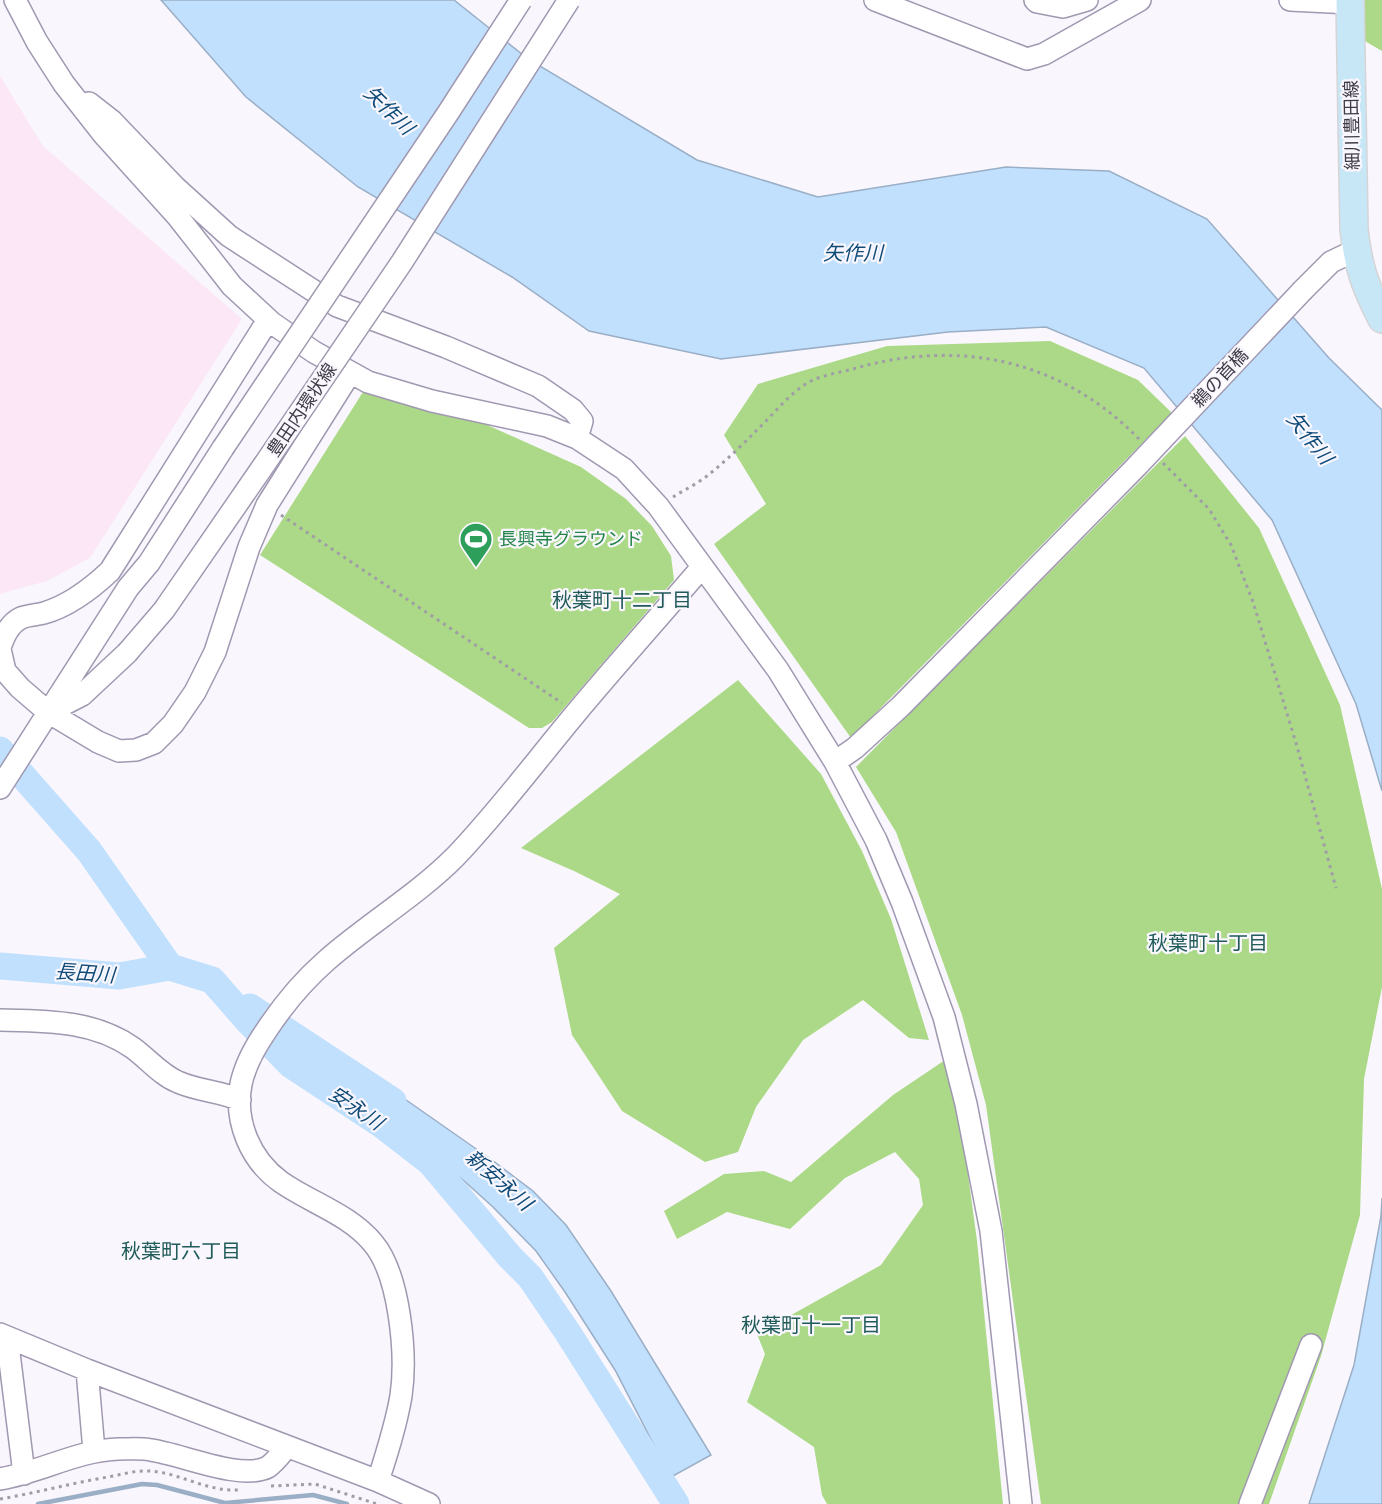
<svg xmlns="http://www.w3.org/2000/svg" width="1382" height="1504" viewBox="0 0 1382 1504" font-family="'Noto Sans','Noto Sans JP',sans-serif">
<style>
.industrial{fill:#fce7f6}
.green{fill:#acd987}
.water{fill:#c1e0fd;stroke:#9aaec6;stroke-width:1.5}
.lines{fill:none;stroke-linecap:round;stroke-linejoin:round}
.stream{stroke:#9aaec6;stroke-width:4.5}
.river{stroke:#c1e0fd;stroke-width:27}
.minor-casing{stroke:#a098b1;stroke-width:24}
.major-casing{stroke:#d5d4d6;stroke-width:30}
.path{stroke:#9f9da5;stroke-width:3;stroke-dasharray:3 4.5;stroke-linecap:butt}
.minor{stroke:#fff;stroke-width:21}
.major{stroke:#c8e7f6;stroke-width:27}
.minor-bridge-casing{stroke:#a098b1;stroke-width:24;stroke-linecap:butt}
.minor-bridge{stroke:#fff;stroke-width:21}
.labels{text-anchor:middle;stroke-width:4.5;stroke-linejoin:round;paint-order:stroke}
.street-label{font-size:18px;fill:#3e3b46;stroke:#f9f7fd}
.leisure-label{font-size:18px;fill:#27864d;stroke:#f9f7fd;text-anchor:start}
.water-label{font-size:20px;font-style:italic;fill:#114c79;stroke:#f9f7fd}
.neighbourhood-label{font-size:20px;fill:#205b59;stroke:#f9f7fd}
</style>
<rect width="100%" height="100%" fill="#f9f7fd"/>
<path class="industrial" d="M0 76 43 146 242 319 90 558 47 581 0 594Z"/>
<path class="green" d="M1360 0H1382V51L1363 40Z
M1050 341 1138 380 1172 413 851 738 714 544 766 504 724 435 758 384 887 346Z
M368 384 474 419 581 467 626 499 652 526 671 556 674 580 552 722 542 728H529L260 555Z
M1185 436 1259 528 1340 705 1382 889V987L1364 1079 1360 1215 1321 1356 1269 1504H1041L986 1105 962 1015 896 832 856 767Z
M738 680 821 774 862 851 891 919 929 1040 909 1038 863 1000 803 1040 756 1107 738 1152 705 1162 622 1111 572 1035 554 948 620 894 574 871 521 848Z
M945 1060 963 1137 977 1241 1003 1504H827L822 1495 814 1447 747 1402 765 1354 757 1334 881 1265 923 1205 919 1179 895 1152 845 1178 790 1229 727 1212 677 1239 664 1211 724 1174 764 1171 791 1182 893 1095Z"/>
<path class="water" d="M161 0H454L528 59 697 160 818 197 1006 167 1109 171 1207 219 1329 358 1382 410V791L1356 704 1272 520 1144 368 1046 327 948 332 721 359 589 331 512 277 358 187 246 97Z
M359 1067 492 1160 533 1191 566 1225 611 1291 711 1455 673 1476 658 1453 615 1370 565 1292 536 1251 493 1207 443 1162 369 1107Z
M1382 1198V1504H1309L1354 1365 1381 1216Z"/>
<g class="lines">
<path class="stream" d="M38 1504 142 1484 157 1485 225 1503 313 1495 347 1504"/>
<path class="river" d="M0 750 89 851 170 967 212 980 248 1021 291 1065 382 1125 430 1162 510 1257 530 1277 568 1333 676 1504
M0 966 119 976 170 967
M250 1007 393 1101"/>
<defs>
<path id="minor" d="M15 0 37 42 64 84 104 135 178 217 232 286 272 323 314 352 368 382 432 401 547 426 577 438 624 469 658 506 778 670 835 762 876 840 902 902 944 1017 966 1104 991 1231 1021 1504
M875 0 1027 59 1044 54 1140 0
M1035 0 1037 2 1063 7 1087 0
M1290 0 1350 3
M89 103 112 121 175 187 229 236 337 306 446 347 538 386 573 410 582 421 577 438
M1303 290 1331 262 1356 250
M0 648C4 636 9 624 21 618 27 615 37 615 44 613 68 606 92 588 110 571L268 320
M0 649 5 671 20 688 48 712 98 742 119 751 136 750 154 743 173 724 195 692 215 652 249 547 267 505 350 373
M49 712 82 695 127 653
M835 762 855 748 901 706 1137 466
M0 788 128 588 149 563 223 448
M0 1020C46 1021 94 1020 133 1048 148 1059 161 1075 178 1082 198 1091 220 1091 240 1100
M0 1334 87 1370 378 1481 429 1504
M7 1337 24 1474
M87 1370 94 1451
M0 1479C41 1472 78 1450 119 1449 130 1449 141 1448 151 1450 181 1454 241 1481 268 1467 275 1462 281 1454 287 1447
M378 1481C387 1453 396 1425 401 1396 407 1355 400 1275 373 1243 349 1214 311 1203 281 1182 250 1160 234 1121 241 1084 245 1065 255 1047 266 1031 283 1005 303 981 327 960 368 924 416 896 455 857 498 812 536 761 576 713 617 664 660 616 702 567
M1250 1504 1311 1345"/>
<path id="major" d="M1350 0 1354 229C1358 267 1365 286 1382 319"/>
</defs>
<use href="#minor" class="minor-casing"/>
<use href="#major" class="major-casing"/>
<path class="path" d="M1163 463 1209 509 1231 545 1253 602 1296 743 1336 888
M673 497C684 490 697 484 707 476 725 462 742 445 758 429 775 413 790 392 811 381 825 374 844 372 860 367 963 339 1063 361 1139 439
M281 515 562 703
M271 1486 315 1484 377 1504
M0 1499C36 1493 72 1483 108 1477 120 1475 132 1471 144 1471 176 1470 205 1492 238 1490"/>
<use href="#minor" class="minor"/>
<use href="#major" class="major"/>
<defs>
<path id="minor-bridge" d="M223 448 448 113 521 0
M1137 466 1303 290
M127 653 164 610 266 462 402 262 569 0"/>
</defs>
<use href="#minor-bridge" class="minor-bridge-casing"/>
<use href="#minor-bridge" class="minor-bridge"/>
</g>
<defs>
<symbol id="stadium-pin" viewBox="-11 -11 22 30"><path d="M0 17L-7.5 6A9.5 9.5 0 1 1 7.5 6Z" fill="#2e9e5b" stroke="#f9f7fd"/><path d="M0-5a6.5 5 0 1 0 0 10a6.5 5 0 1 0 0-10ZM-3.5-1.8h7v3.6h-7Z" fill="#fff"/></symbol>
</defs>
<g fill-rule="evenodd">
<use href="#stadium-pin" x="457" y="520" width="38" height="52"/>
</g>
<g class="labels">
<g class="street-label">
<text transform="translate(1352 125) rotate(-91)" y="6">細川豊田線</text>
<text transform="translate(1220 378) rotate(-47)" y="6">鵜の首橋</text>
<text transform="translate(302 410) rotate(-56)" y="6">豊田内環状線</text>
</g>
<g class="leisure-label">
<text x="499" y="545">長興寺グラウンド</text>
</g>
<g class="water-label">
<text transform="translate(389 110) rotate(44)" y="7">矢作川</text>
<text x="853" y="260">矢作川</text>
<text transform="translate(1310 438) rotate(51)" y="7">矢作川</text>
<text transform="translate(85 973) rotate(4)" y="7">長田川</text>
<text transform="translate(356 1108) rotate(34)" y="7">安永川</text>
<text transform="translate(499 1180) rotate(41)" y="7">新安永川</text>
</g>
<g class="neighbourhood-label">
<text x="622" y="607">秋葉町十二丁目</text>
<text x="1208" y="950">秋葉町十丁目</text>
<text x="181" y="1258">秋葉町六丁目</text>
<text x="811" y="1332">秋葉町十一丁目</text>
</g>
</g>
</svg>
